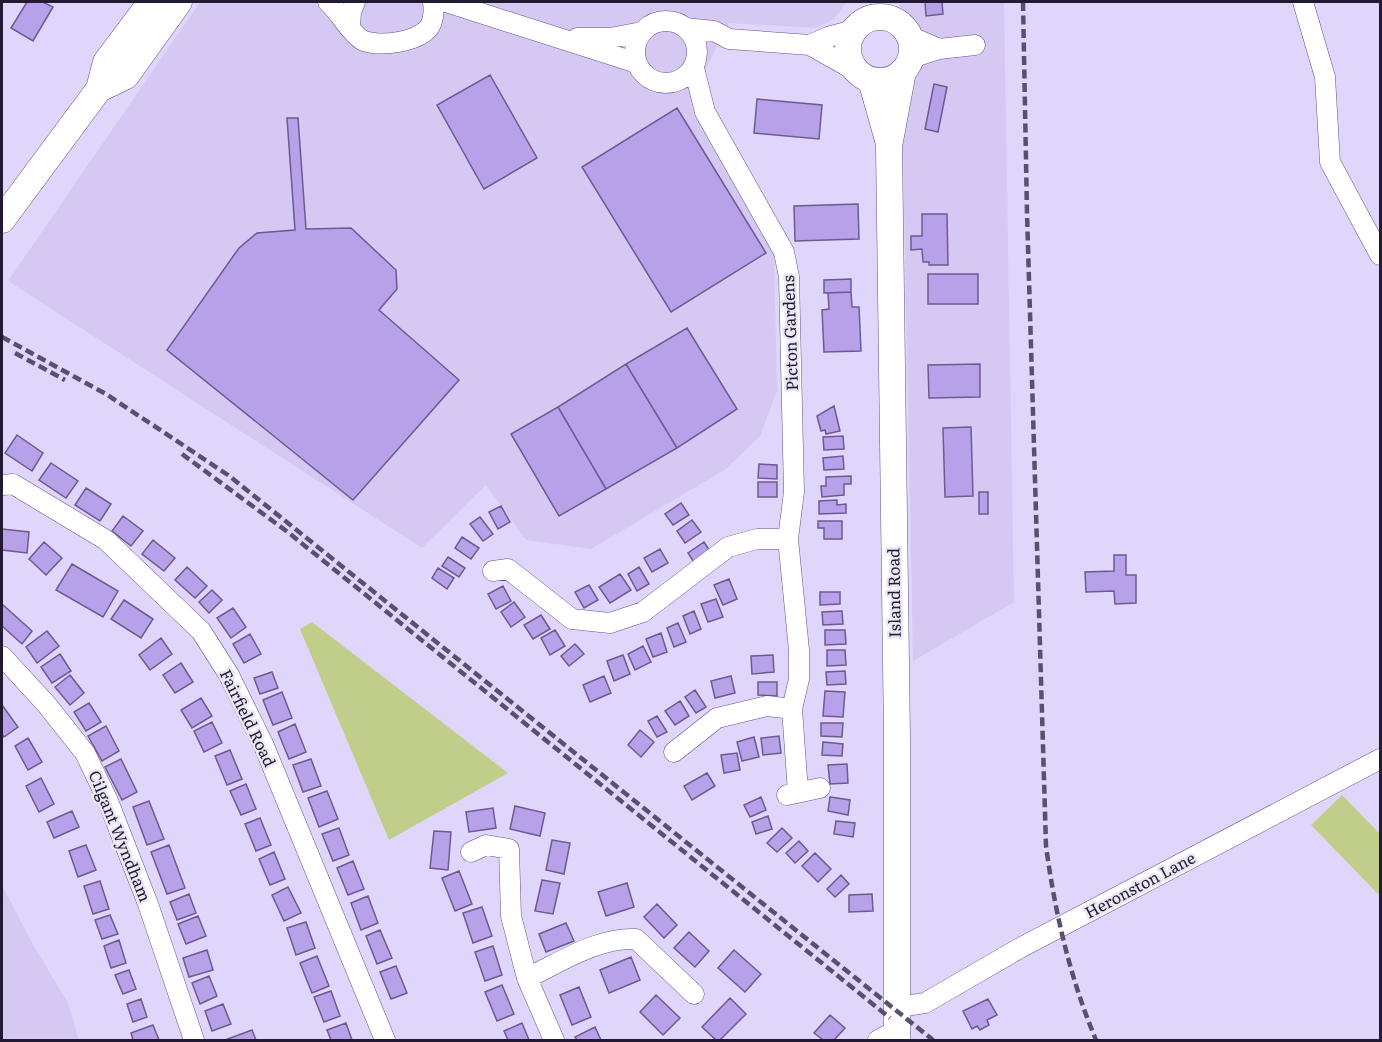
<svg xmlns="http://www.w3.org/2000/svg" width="1382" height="1042" viewBox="0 0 1382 1042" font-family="Literata,serif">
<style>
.built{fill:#d5c9f4}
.green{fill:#c0ce8a}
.building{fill:#b7a1e8;stroke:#6c5a93;stroke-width:1.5}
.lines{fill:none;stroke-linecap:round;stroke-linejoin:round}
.minor-casing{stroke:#635189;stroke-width:21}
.major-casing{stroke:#635189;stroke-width:27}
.minor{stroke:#fff;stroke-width:20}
.major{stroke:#fff;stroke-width:26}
.rail{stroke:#58506c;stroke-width:4.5;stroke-dasharray:9 4.5;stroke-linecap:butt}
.labels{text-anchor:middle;stroke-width:5;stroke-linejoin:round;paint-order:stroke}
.street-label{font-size:16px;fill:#221a32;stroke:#ebe7f4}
</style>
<rect width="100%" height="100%" fill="#e0d6fc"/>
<path class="built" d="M200 2H847L834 19 817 28 729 23 707 66 694 113 754 214 774 254 777 391 760 436 726 469 591 549 526 540 486 485 422 548 8 281Z
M900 2H1004L1014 602 913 661Z
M2 885 31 941 68 1003 79 1040H2Z"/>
<path class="green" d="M312 622 508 773 389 840 300 629Z
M1342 795 1380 834V891L1378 894 1311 825Z"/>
<path class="building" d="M27 2H43L53 7 33 41 11 28Z
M925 2H942L943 14 926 16Z
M490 75 537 158 484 189 437 105Z
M934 84 947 87 938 132 925 129Z
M757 99 822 105 819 139 754 133Z
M677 108 766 253 671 312 582 167Z
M287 118H298L306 229 351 228 396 270 397 289 379 310 459 380 353 500 167 350 239 248 257 233 295 230Z
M858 204 859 239 795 241 794 206Z
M922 214H947L948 265H929V262H923L922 249 911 250V236H922Z
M928 274H978V304H928Z
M851 279V292L824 293V280Z
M851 292 852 307H859L861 351 824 352 822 310 829 309 828 293Z
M687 328 737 409 677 448 626 364Z
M626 364 677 448 606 489 558 407Z
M980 364V397L929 398 928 365Z
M834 406 840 431 826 434 825 430 821 431 817 416Z
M558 407 606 489 559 516 511 434Z
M971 427 973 496 945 497 943 428Z
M17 435 43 453 32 471 5 453Z
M843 436 844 449 824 450 823 437Z
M843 456 844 469 824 470 823 458Z
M51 463 78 481 66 498 39 480Z
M759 464 777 465V479L758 478Z
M851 476V484H844V495L822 497 821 486H826V477Z
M758 482H777V497H758Z
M86 488 111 504 100 521 75 505Z
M979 492H988V514H979Z
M837 500V505L846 504V513L819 514V501Z
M681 503 689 515 673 525 665 514Z
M501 506 510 522 498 529 489 512Z
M123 516 143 531 131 546 112 531Z
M480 517 493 534 483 541 470 524Z
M692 520 701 532 685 543 677 531Z
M818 521H842V539H824V528H818Z
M2 529 29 532 27 553 2 550Z
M462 537 479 548 471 559 455 548Z
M153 540 175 558 164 571 142 554Z
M44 542 62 558 46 575 29 559Z
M704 542 711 553 695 564 688 553Z
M660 549 668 563 652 572 644 558Z
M1114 555H1126V575H1136V603L1115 604 1114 591 1086 592 1085 572 1114 571Z
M448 557 465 568 459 577 442 566Z
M72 564 118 591 103 617 56 590Z
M187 567 207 586 195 598 175 580Z
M639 567 649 584 637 591 628 574Z
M438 568 454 578 447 589 432 578Z
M620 574 631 590 610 603 599 587Z
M729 579 737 599 723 605 714 585Z
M589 585 598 600 584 608 575 592Z
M503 586 511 601 496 609 488 594Z
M212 590 222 600 209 613 199 602Z
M820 592H840V604L820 605Z
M716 599 723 617 708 622 701 604Z
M124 600 153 619 141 638 111 619Z
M514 602 525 617 511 627 501 612Z
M2 604 32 631 22 644 2 626Z
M233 608 246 627 231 638 217 618Z
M694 611 701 629 690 634 683 616Z
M842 611 843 624 823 625 822 612Z
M541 615 550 629 533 639 524 625Z
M678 623 686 642 674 647 667 628Z
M555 630 565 646 550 655 541 638Z
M825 630H845L846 644 825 645Z
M47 631 59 646 37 663 26 647Z
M661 633 667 652 653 657 646 639Z
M250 634 261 654 244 663 233 644Z
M161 638 172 654 150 670 139 655Z
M575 644 584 654 569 666 561 656Z
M643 646 651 662 635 670 628 654Z
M827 650H845L846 665 827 666Z
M60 654 71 671 52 683 41 667Z
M623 655 630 674 614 681 607 661Z
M773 655 774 672 752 674 751 656Z
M181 663 193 682 175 693 163 675Z
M845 671 846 684 827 685 826 672Z
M272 672 278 688 260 694 254 678Z
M70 675 84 693 70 705 55 687Z
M604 676 611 693 590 702 583 685Z
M731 676 735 693 715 698 711 681Z
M758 682H777V696L758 695Z
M695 690 706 707 696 713 685 697Z
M825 691 845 692 843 717 823 716Z
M282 692 292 718 273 725 263 700Z
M201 698 212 716 192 728 181 710Z
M680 701 689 716 675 725 665 711Z
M89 703 101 722 86 731 74 712Z
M2 705 18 727 4 737 2 734Z
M657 716 667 732 657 737 648 721Z
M212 722 222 743 204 752 194 731Z
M821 723H843L842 737 821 736Z
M295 724 306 752 289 759 278 732Z
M106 726 119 751 102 761 88 736Z
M640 730 654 742 641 757 628 745Z
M779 736 781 753 763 755 761 738Z
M754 737 759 757 742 761 737 742Z
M28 738 42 762 28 770 15 746Z
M823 742 843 744 842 756 822 755Z
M230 750 242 779 227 785 215 756Z
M737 753 740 770 724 773 721 755Z
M121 759 137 792 122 800 105 767Z
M311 759 321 786 303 792 293 765Z
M847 764 848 783 830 784 828 765Z
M707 773 715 786 692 800 684 786Z
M41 778 54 804 39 812 26 786Z
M246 784 256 809 241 815 230 791Z
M327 791 338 819 319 827 308 798Z
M761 797 766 810 750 817 744 805Z
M830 797 850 800 848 815 828 811Z
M149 801 164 839 147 845 133 807Z
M515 806 545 813 540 836 510 829Z
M493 808 496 828 469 832 466 812Z
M72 811 79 827 54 838 47 822Z
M768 816 772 829 756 834 752 822Z
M260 818 271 845 256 851 245 824Z
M836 821 855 823 853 837 834 834Z
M339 828 349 855 333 861 322 834Z
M782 828 792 838 777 852 767 843Z
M434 831 451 832 448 870 430 868Z
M552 840 570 843 564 874 546 870Z
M799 841 808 851 795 863 786 853Z
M86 845 96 870 78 877 69 851Z
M169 845 185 888 167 894 151 852Z
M274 852 285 879 270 885 259 859Z
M815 853 831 869 818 882 802 866Z
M353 861 364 889 348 895 337 868Z
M459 871 472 904 455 911 442 878Z
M841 875 849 884 835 897 827 889Z
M542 880 560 883 553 914 535 911Z
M100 881 109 909 93 914 84 886Z
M627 883 634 907 606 916 598 892Z
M288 887 301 913 284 921 272 895Z
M189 894 196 913 177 920 170 902Z
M872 894 873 911 849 912V895Z
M368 896 378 923 361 930 351 903Z
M657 904 677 925 664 938 644 917Z
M482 907 492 936 473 943 463 913Z
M110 915 118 934 102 939 95 920Z
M198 916 206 936 186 944 178 924Z
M306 922 315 948 296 955 287 928Z
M566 923 574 941 546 952 539 934Z
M380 930 392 958 377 964 366 936Z
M689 932 709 951 695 967 674 948Z
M119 940 126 963 111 968 104 946Z
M493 946 502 975 485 981 475 952Z
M207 950 213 970 189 977 183 958Z
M734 950 761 974 745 992 718 968Z
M317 956 329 986 312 993 300 963Z
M631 957 640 980 609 993 600 970Z
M396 966 407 993 391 999 380 972Z
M129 970 136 989 123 994 115 975Z
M209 976 217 996 200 1004 192 983Z
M502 985 514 1014 497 1021 485 992Z
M579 987 591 1017 572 1025 560 995Z
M331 991 340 1016 324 1022 314 997Z
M656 995 680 1018 663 1035 640 1012Z
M730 998 746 1014 720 1040H716L702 1027Z
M141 999 147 1017 133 1022 127 1004Z
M988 999 997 1015 987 1020 989 1025 980 1030 977 1026 972 1029 963 1011Z
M223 1004 231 1024 212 1031 205 1011Z
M830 1015 845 1028 834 1040H823L814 1033Z
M346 1023 352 1040H331L327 1030Z
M522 1023 529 1040H508L504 1031Z
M153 1025 159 1040H133L131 1033Z
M595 1027 601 1040H577L575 1037Z
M252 1030 256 1040H225Z"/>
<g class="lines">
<defs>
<path id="minor" d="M328 2C340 12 349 32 362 40 378 48 423 42 431 24 434 17 434 9 433 2
M446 2 637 63
M1303 2 1325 77 1330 162 1380 255
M635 52a31 31 0 1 1 62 0a31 31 0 1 1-62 0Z
M350 26 351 12 355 2
M685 28 714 31 729 39 810 45 856 71
M909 36 939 49
M577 38H610L642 32
M810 45 828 37 854 30
M911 58 939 49 975 45
M694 68 705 112 784 252 789 277 794 492 788 539 799 650V679L792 709 798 792
M2 485 13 484 106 540 201 631 229 675 264 746 385 1040
M493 571 508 569 572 619 610 623 643 612 728 547 757 539H788
M2 656 47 705 85 753 108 801 148 904 194 1040
M674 752 717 718 767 706 792 709
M787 795 820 788
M471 852 486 845 509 849 511 916 527 978 554 1040
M527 978C561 962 598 937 636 939L694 994
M898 1007 925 1003 1020 948 1380 759
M878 1040 897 1030"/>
<path id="major" d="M848 49a32 32 0 1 1 64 0a32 32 0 1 1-64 0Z
M871 80 888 140
M99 89 126 76 179 2
M2 220 99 89 106 62 151 2
M897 1040V737L889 146 903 71"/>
</defs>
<use href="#minor" class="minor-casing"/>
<use href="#major" class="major-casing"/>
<use href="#minor" class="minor"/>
<use href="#major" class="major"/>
<path class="rail" d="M1023 2 1027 213 1046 846C1055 913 1070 978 1096 1040
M2 337 106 394 228 475 933 1040
M15 353 65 380
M182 454 289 533 890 1018"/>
</g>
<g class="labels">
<g class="street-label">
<text transform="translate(790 333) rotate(-92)" y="6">Picton Gardens</text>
<text transform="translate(894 593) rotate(-91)" y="6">Island Road</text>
<text transform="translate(248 718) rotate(64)" y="6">Fairfield Road</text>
<text transform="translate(120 836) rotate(68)" y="6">Cilgant Wyndham</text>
<text transform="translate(1140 885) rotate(-28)" y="6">Heronston Lane</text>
</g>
</g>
<rect width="1382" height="1042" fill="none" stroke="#221a32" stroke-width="6"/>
</svg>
